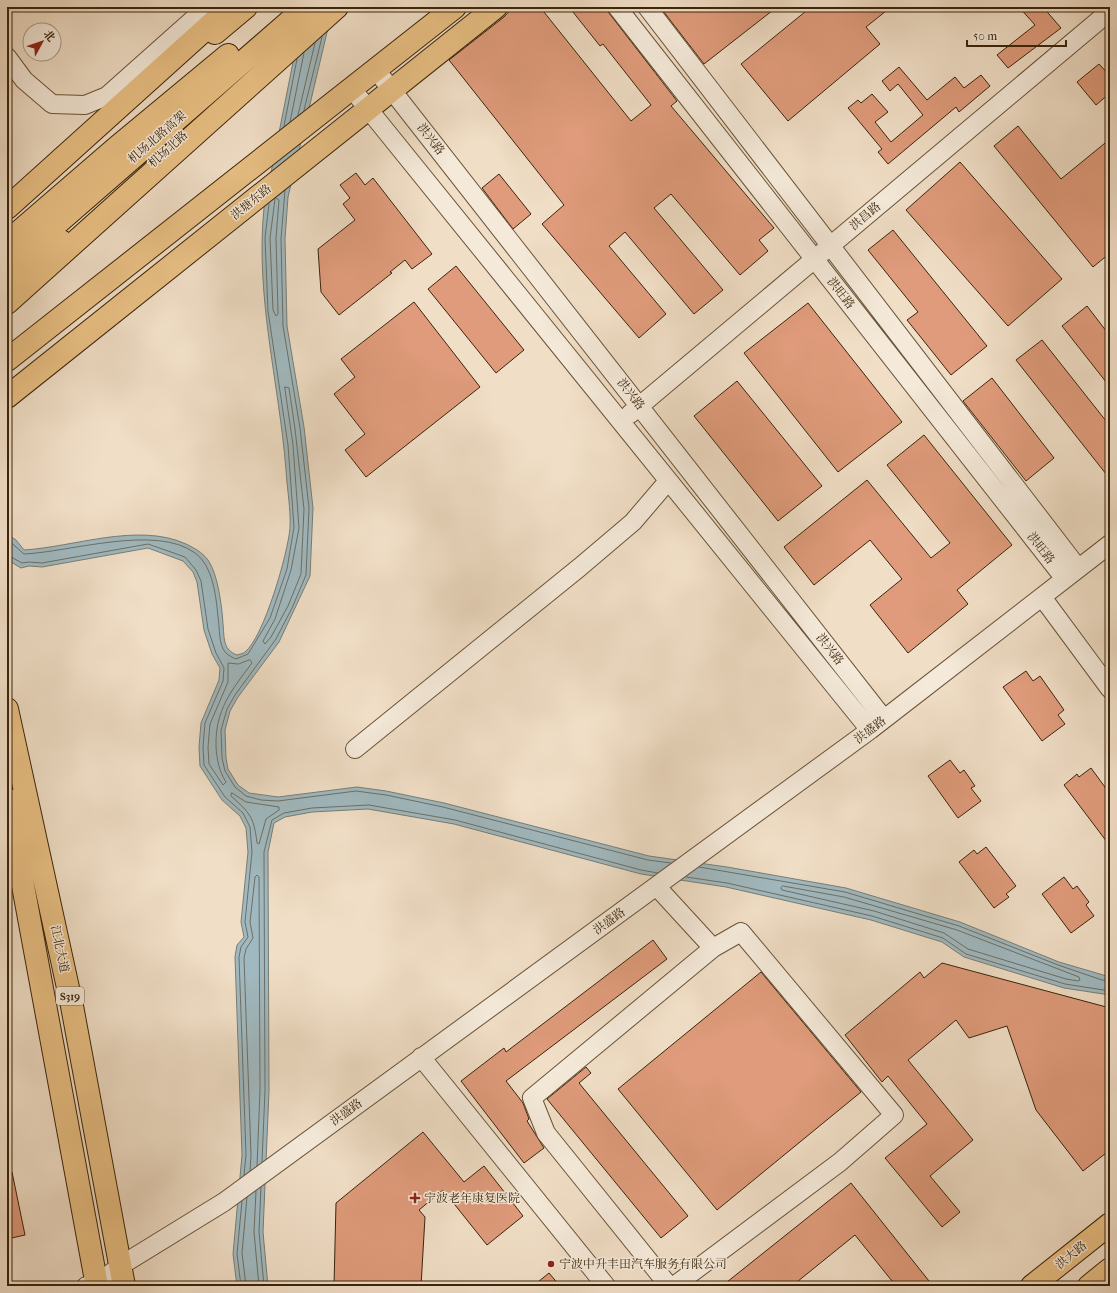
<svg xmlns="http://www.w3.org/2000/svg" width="1117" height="1293" viewBox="0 0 1117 1293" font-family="'IM FELL French Canon','Noto Serif SC',serif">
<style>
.water{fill:#a0b9c0;stroke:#777e77}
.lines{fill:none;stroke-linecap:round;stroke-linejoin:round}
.shore{stroke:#6d6f65;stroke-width:1}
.building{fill:#df9b7b;stroke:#3a250a}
.minor-casing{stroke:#685339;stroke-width:20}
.major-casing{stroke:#3a250a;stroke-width:24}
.highway-casing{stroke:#3a250a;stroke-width:24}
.minor{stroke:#f5eada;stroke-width:18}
.major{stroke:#e8bf83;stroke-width:22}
.highway{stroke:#e8bf83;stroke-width:22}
.poi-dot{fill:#8f2418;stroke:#f5eada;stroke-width:1.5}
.labels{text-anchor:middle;stroke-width:3;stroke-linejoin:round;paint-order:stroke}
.shield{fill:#f5eada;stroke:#726048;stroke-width:1}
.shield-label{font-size:11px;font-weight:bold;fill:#3a250a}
.street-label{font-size:12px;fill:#3a250a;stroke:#f5eada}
.poi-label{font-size:12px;fill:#3a250a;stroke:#f5eada;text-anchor:start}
</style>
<rect width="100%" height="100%" fill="#f0dec6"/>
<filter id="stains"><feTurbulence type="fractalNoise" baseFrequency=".005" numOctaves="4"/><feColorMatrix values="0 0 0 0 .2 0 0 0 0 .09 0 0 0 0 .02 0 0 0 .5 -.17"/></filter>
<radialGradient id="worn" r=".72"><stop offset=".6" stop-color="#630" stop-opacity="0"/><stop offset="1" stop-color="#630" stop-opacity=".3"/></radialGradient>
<path class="water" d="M304 7H333L288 197 285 239 287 326 304 427 313 508 310 576 279 642 238 697 230 711 225 730 226 758 228 769 238 785 249 793 278 797 357 787 386 791 444 803 649 856 727 867 846 888 960 922 1059 962 1110 977V995L1064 988 964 957 942 942 871 920 726 887 641 874 454 824 368 809 312 812 285 817 274 823 268 852 269 1091 263 1232 268 1286H237L233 1254 242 1155 235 957 237 945 244 937 241 922 248 852 246 828 240 816 222 800 200 766 199 747 201 723 219 680 220 668 212 654 204 630 197 582 193 572 183 561 148 548 42 567 29 566 21 568 11 562 7 561V534L16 540 24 550C74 547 138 522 186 544 194 548 202 552 208 560 218 574 222 607 223 624 224 632 223 644 229 650 231 652 234 654 237 655 239 654 243 654 245 652 264 637 288 553 290 528 291 509 287 489 286 470 279 382 255 296 264 208Z"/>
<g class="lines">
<path class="shore" d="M304 110 322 37
M298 115 315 43
M290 122 304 53
M284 126 297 59
M285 190 281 239 283 326 300 428 309 508 306 575 292 608 276 639 235 695 227 709 221 730 222 758 225 771 235 787 246 796 261 800 278 801 356 791 386 795 443 807 648 860 671 863
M275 199 270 238 273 310 276 316 278 314 276 238 279 200 276 198
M285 387 289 388 295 429 304 509 301 574 288 606 271 637 265 644 263 641 275 619 291 570 299 528 293 445Z
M7 539 24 554C70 552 156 524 195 553 213 566 216 596 218 617 220 627 218 645 226 653 228 655 233 658 236 659L248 654 270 618 287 569 294 527 288 445 268 311 265 238 269 204
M7 558H13L22 563 29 562 42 563 148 544 185 557 196 570 201 581 208 629 216 653 224 668 223 681 205 723 203 747 204 765 225 797 243 813 250 827 252 852 245 922 248 937 241 947 239 957 246 1155 244 1175
M250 660 252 663C231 691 215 710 216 747 217 760 219 771 226 782L223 785 209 764 208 747 210 724 228 682V663L238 664Z
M232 793 246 802 279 807V810L266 819 259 844 257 843C254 817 250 813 231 796Z
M699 867 845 892 959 926 1058 965 1102 980 1110 981
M686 877 727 883 872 916 943 938 966 954 1065 984 1110 991
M783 886 844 897 957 930 1079 977 1080 980 1078 981 1066 979 968 949 944 933 874 911 782 890 781 888Z
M262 1162 265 1090 264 852 272 820 284 813 312 808 369 805 455 820 641 870 658 873
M250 1171 251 1155 244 958 246 949 253 938 250 922 255 877 257 875 259 877 260 1090 257 1166
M261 1187 259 1232 264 1286
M256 1191 254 1232 259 1286
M241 1286 237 1254 242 1201
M246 1286 242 1253 247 1197"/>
</g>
<path class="building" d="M513 7H540L631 121 651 105 603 44 600 46 569 7H607L609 13 677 101 671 106 774 228 759 240 768 251 740 275 671 194 654 208 723 290 694 314 625 232 609 246 666 314 639 338 542 224 564 205 449 60 504 17Z
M660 7H777L704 64Z
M811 7H891L866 27 880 44 788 121 741 64Z
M1019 7H1043L1061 28 1008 68 997 55 1035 25Z
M1099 64 1110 76V93L1096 105 1077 82Z
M899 67 927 100 955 77 964 88 981 75 990 86 959 112 956 107 888 164 878 152 882 149 848 108 858 100 861 103 872 94 888 112 875 122 891 142 923 115 898 84 890 91 882 81Z
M1018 126 1061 179 1110 139V253L1093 267 994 146Z
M960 162 1062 279 1008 326 906 210Z
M356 173 365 185 373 178 432 254 412 269 405 260 390 272 392 273 339 315 321 292 318 249 355 220 343 204 350 198 340 185Z
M499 174 531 214 513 229 482 188Z
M893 230 987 346 951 375 907 320 918 312 868 250Z
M456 266 524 350 496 373 428 289Z
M414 302 480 387 366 477 345 450 365 434 334 394 355 377 341 359Z
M808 303 902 422 838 472 744 353Z
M1087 306 1110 336V387L1062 326Z
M1042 340 1110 426V479L1016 360Z
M992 378 1054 458 1026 481 963 401Z
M737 381 822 486 778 521 694 416Z
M924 435 1012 545 957 590 968 604 908 653 870 605 902 579 870 540 814 585 784 547 867 480 931 558 950 543 887 465Z
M1026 671 1033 681 1040 676 1064 710 1058 715 1065 724 1042 741 1003 687Z
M950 760 960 773 964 770 975 786 971 788 981 801 958 818 928 776Z
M1091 768 1110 794V846L1064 785 1077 774 1079 777Z
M986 847 1016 886 1006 894 1009 897 994 908 959 862 974 850 977 854Z
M1064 877 1073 889 1077 886 1089 902 1086 905 1094 916 1071 933 1042 894Z
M653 940 667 959 506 1081 523 1103 529 1119 527 1121 544 1148 524 1163 461 1081 504 1048 506 1052Z
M942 963 1110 1008V1150L1083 1171 1036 1110 1007 1026 969 1038 956 1020 908 1060 973 1140 930 1176 960 1212 942 1227 885 1158 927 1124 888 1076 882 1082 845 1035 920 972 924 978Z
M761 972 861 1092 717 1210 618 1089Z
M586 1067 591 1073 579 1083 688 1216 661 1238 547 1099Z
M423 1132 464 1182 484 1166 523 1216 487 1245 443 1190 419 1210 425 1217 421 1286H334L336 1203Z
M12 1172 25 1235 7 1239V1173Z
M851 1183 933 1286H896L855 1235 792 1286H722Z
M549 1273 560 1286H533Z"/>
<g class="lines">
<defs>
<path id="minor" d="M617 7 1065 579
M647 7 1078 568
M7 57 24 80 52 104 85 105 107 96 207 7
M376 70 884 719
M352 89 870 730
M630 414 1110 11
M1042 597 1110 689
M355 749 580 567 633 522 668 481
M657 887 713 948
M421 1057 606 1286
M86 1286 97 1284 120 1266 224 1202 870 730 1110 544
M669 1286 546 1133 532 1098 713 948 741 932 894 1115 840 1162 674 1286"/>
<path id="major" d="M215 33 246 7
M7 293 29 268 61 241
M7 360 455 7
M7 397 496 7
M7 709 72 1006 124 1286
M7 799 97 1286
M1032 1286 1110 1224
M1089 1286 1110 1269"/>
<path id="highway" d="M7 208 230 7
M7 242 117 147 228 55
M7 267 306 7
M7 303 337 7"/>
</defs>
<use href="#minor" class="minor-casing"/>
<use href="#major" class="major-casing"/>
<use href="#highway" class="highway-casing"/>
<use href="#minor" class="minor"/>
<use href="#major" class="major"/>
<use href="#highway" class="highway"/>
</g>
<g class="poi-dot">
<path d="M413 1192h4v4h4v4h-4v4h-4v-4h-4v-4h4z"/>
<circle cx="551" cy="1264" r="4"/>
</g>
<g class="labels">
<rect class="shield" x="56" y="987" width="28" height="18" rx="3"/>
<g class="shield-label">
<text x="70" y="1000">S319</text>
</g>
<g class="street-label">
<text transform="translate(157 137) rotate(-41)" y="4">机场北路高架</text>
<text transform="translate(431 139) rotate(52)" y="4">洪兴路</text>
<text transform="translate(168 149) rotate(-42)" y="4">机场北路</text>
<text transform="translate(251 202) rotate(-39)" y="4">洪塘东路</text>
<text transform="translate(865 216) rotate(-40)" y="4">洪昌路</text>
<text transform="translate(841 293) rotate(52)" y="4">洪旺路</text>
<text transform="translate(631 394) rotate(52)" y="4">洪兴路</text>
<text transform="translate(1041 548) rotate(52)" y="4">洪旺路</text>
<text transform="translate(830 649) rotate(52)" y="4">洪兴路</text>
<text transform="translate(870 730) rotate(-37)" y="4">洪盛路</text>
<text transform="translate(609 921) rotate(-36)" y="4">洪盛路</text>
<text transform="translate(60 949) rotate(78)" y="4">江北大道</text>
<text transform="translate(346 1112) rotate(-36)" y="4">洪盛路</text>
<text transform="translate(1071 1255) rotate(-39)" y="4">洪大路</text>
</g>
<g class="poi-label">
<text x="424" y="1202">宁波老年康复医院</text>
<text x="559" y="1268">宁波中升丰田汽车服务有限公司</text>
</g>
</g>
<rect width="1117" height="1293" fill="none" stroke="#f0dec6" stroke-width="24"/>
<rect x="8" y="8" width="1101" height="1277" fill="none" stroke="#3a250a" stroke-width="2"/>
<rect x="12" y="12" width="1093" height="1269" fill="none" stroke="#3a250a"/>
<g transform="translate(42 42) rotate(50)"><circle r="19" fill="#f5eada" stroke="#aa9b87"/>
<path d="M0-3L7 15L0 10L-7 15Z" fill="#8f2418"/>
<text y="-6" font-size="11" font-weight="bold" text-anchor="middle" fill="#3a250a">北</text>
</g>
<path d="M967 40v6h99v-6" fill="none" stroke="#3a250a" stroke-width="2"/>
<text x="973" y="40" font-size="12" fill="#3a250a" stroke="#f5eada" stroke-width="3" paint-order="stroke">50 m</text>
<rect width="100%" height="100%" filter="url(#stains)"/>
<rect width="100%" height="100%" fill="url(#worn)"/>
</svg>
